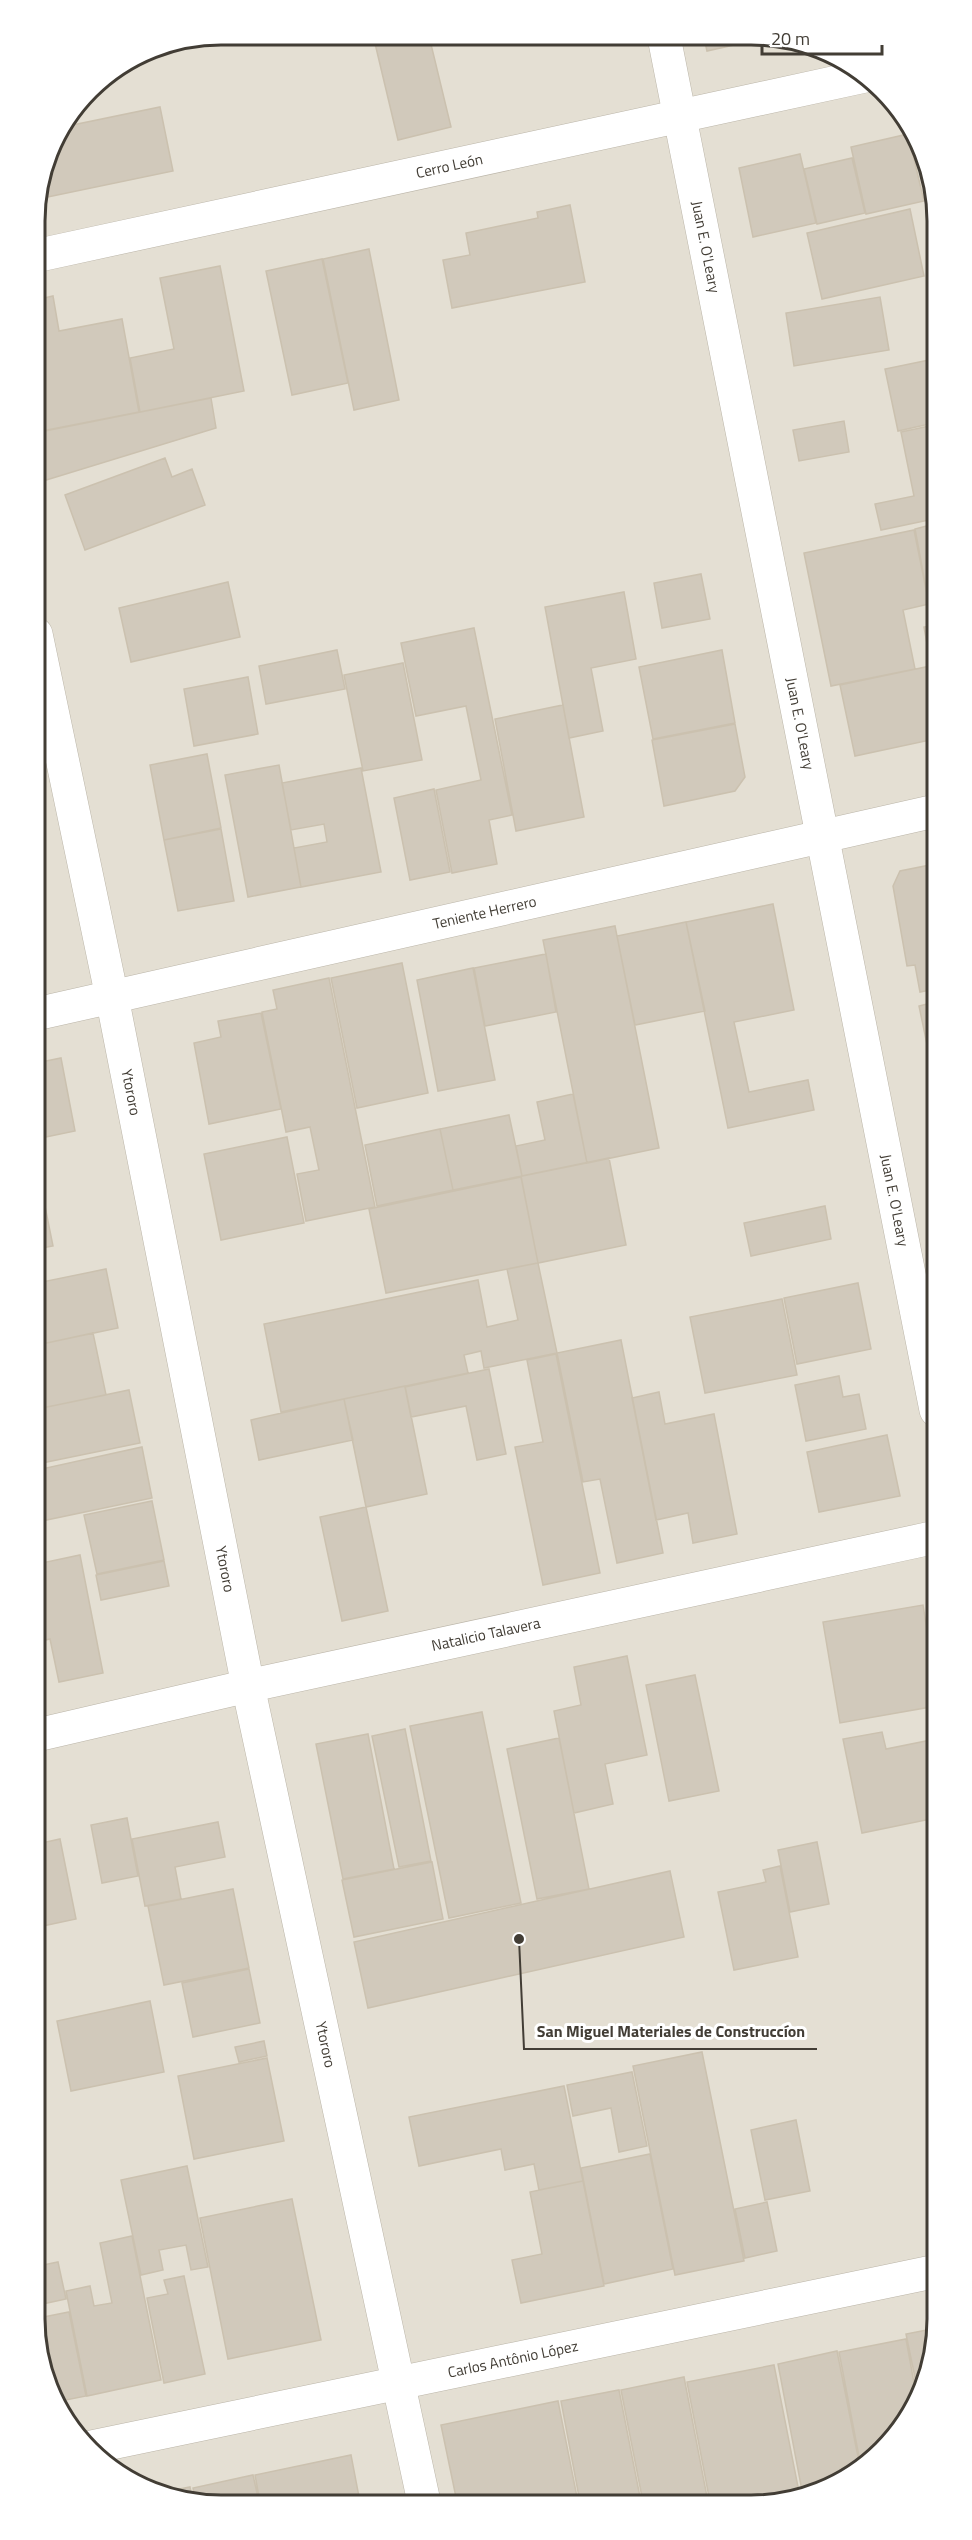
<svg xmlns="http://www.w3.org/2000/svg" width="972" height="2540" viewBox="0 0 972 2540" font-family="'Titillium Web',sans-serif">
<style>
.residential{fill:#e4dfd3}
.building{fill:#d1c9bb;stroke:#cbc1af;stroke-width:1.5}
.lines{fill:none;stroke-linecap:round;stroke-linejoin:round}
.minor-casing{stroke:#bbb5a8;stroke-width:34}
.tertiary-casing{stroke:#bbb5a8;stroke-width:34}
.minor{stroke:#fff;stroke-width:33}
.tertiary{stroke:#fff;stroke-width:33}
.labels{text-anchor:middle;stroke-width:6;stroke-linejoin:round;paint-order:stroke}
.street-label{font-size:15px;fill:#423d35;stroke:#fff}
.rim{fill:none;stroke:#423d35;stroke-width:3}
.leader{fill:none;stroke:#423d35;stroke-width:2}
.callout-dot{fill:#423d35;stroke:#fff;stroke-width:2}
.callout-label{font-size:16px;text-anchor:middle;font-weight:bold;fill:#423d35;stroke:#fff;stroke-width:6;stroke-linejoin:round;paint-order:stroke}
</style>
<rect width="100%" height="100%" fill="#f0ede5"/>
<path class="residential" d="M221 35 787 38 844 59 883 89 913 128 934 185 937 2330 923 2390 891 2442 844 2480 787 2502H185L138 2486 89 2451 59 2412 38 2355 35 209 54 138 98 81 150 49Z"/>
<path class="building" d="M373 35 429 36 451 127 398 140Z
M704 38H765L707 51Z
M160 107 173 171 38 199 54 138 63 127Z
M908 134 924 201 866 214 851 147Z
M800 154 816 223 753 237 739 168Z
M852 158 865 213 817 224 804 169Z
M570 205 585 282 452 308 443 260 470 255 466 233 538 218 537 212Z
M910 209 924 276 822 299 807 233Z
M369 249 399 400 354 410 323 259Z
M322 259 348 383 292 395 266 271Z
M220 266 244 391 140 412 130 358 174 349 160 278Z
M53 296 59 331 122 319 139 412 42 431 35 394V300Z
M880 297 889 350 794 366 786 313Z
M934 359V423L898 431 885 369Z
M211 398 216 428 43 481 35 433Z
M844 421 849 452 799 461 793 430Z
M934 425V519L881 530 875 504 914 496 901 432Z
M165 458 172 477 192 469 205 505 85 550 65 495Z
M934 524V603L929 604 915 529Z
M914 530 929 604 903 610 915 669 831 686 804 553Z
M701 574 710 619 662 628 654 583Z
M228 582 240 637 131 662 119 608Z
M624 592 636 659 591 668 603 731 569 738 545 607Z
M935 625V659L930 660 924 627Z
M474 628 512 815 489 820 497 864 452 873 436 790 481 780 466 706 416 716 401 643Z
M337 650 345 689 266 704 259 666Z
M722 650 735 723 653 739 639 667Z
M403 663 422 760 363 771 344 675Z
M935 665V739L855 756 840 685Z
M248 677 258 734 194 746 184 689Z
M563 705 584 817 516 831 495 719Z
M735 724 745 777 735 791 664 806 652 740Z
M207 754 221 828 164 840 150 765Z
M279 765 301 887 248 897 225 775Z
M361 768 381 872 301 887 294 848 327 842 324 824 291 830 282 783Z
M434 789 450 872 410 880 394 798Z
M221 829 234 901 178 911 164 840Z
M935 864V989L920 992 915 965 907 966 893 886 900 871Z
M773 904 794 1010 734 1022 749 1092 808 1080 814 1110 728 1128 686 922Z
M686 922 705 1011 635 1025 617 936Z
M615 926 659 1148 587 1163 543 940Z
M546 954 556 1012 485 1026 474 968Z
M402 963 428 1093 357 1108 331 978Z
M473 968 495 1080 438 1091 417 980Z
M329 978 375 1207 306 1221 297 1174 319 1170 310 1127 286 1132 262 1012 277 1009 273 990Z
M935 1002V1078H934L919 1006Z
M261 1013 281 1109 209 1124 194 1043 221 1037 218 1021Z
M61 1058 75 1131 36 1139V1063Z
M573 1094 587 1163 522 1176 516 1146 545 1140 537 1102Z
M509 1115 522 1176 453 1190 440 1129Z
M440 1129 453 1190 377 1206 365 1145Z
M287 1137 304 1223 221 1240 204 1154Z
M609 1158 626 1245 538 1263 521 1176Z
M36 1162 53 1246 36 1249Z
M521 1177 538 1263 386 1293 369 1209Z
M825 1206 831 1239 751 1256 744 1223Z
M538 1263 557 1353 484 1368 481 1351 464 1355 468 1373 281 1412 264 1324 478 1280 487 1327 518 1320 507 1269Z
M106 1269 118 1328 37 1345V1283Z
M858 1283 871 1349 797 1364 784 1298Z
M782 1299 797 1375 705 1393 690 1317Z
M93 1333 106 1395 37 1409V1345Z
M621 1340 663 1553 617 1563 600 1479 583 1482 557 1353Z
M556 1354 600 1573 543 1585 515 1447 543 1442 527 1360Z
M489 1369 506 1454 477 1460 466 1406 411 1417 405 1387Z
M839 1376 843 1397 859 1394 866 1429 806 1441 795 1385Z
M405 1386 427 1494 366 1507 344 1399Z
M129 1390 140 1443 37 1464V1409Z
M659 1392 665 1424 714 1414 737 1534 693 1543 688 1513 656 1520 632 1398Z
M344 1399 353 1440 259 1460 251 1420Z
M887 1435 900 1496 819 1512 807 1452Z
M142 1447 152 1498 37 1522V1470Z
M152 1501 164 1560 97 1574 84 1515Z
M366 1507 388 1611 342 1621 320 1517Z
M80 1555 103 1673 59 1682 50 1639 37 1642V1564Z
M164 1561 169 1586 101 1600 96 1575Z
M923 1605 936 1687V1706L840 1723 823 1622Z
M627 1656 647 1755 605 1764 613 1804 574 1813 554 1711 581 1705 574 1667Z
M695 1675 719 1791 669 1801 646 1685Z
M482 1712 521 1903 449 1918 410 1726Z
M405 1729 431 1861 399 1867 372 1736Z
M882 1732 886 1749 936 1739V1818L862 1833 843 1739Z
M368 1734 394 1869 343 1879 316 1744Z
M559 1738 589 1889 537 1899 507 1749Z
M127 1818 138 1876 102 1883 91 1825Z
M218 1822 225 1857 175 1867 181 1899 145 1906 132 1839Z
M60 1839 76 1919 38 1927 37 1844Z
M817 1842 829 1904 790 1912 778 1850Z
M432 1862 443 1919 354 1937 342 1880Z
M780 1866 798 1957 734 1970 718 1892 766 1882 763 1870Z
M670 1871 684 1937 368 2008 354 1942Z
M233 1889 249 1968 164 1985 148 1906Z
M249 1969 260 2023 193 2037 182 1983Z
M150 2001 164 2072 71 2091 57 2021Z
M264 2041 267 2056 239 2062 235 2047Z
M702 2052 744 2261 675 2275 633 2066Z
M267 2058 284 2141 194 2159 178 2076Z
M632 2072 647 2146 619 2152 611 2108 573 2116 567 2085Z
M564 2086 583 2181 539 2190 534 2164 505 2170 501 2149 419 2166 409 2117Z
M796 2120 810 2191 765 2200 751 2130Z
M650 2154 673 2269 604 2284 581 2168Z
M187 2166 208 2267 191 2270 186 2245 159 2250 163 2270 141 2275 121 2180Z
M583 2181 604 2286 521 2303 512 2260 542 2254 530 2192Z
M292 2199 321 2340 228 2359 200 2218Z
M767 2202 777 2251 745 2258 735 2209Z
M132 2236 161 2380 87 2396 66 2291 90 2286 94 2306 112 2303 100 2243Z
M58 2262 66 2299 38 2305V2266Z
M184 2276 205 2374 164 2383 147 2298 168 2294 164 2280Z
M69 2312 86 2396 56 2402 46 2376 51 2375 47 2359 40 2360 38 2355V2318Z
M937 2328 923 2390 919 2397 906 2334Z
M906 2339 917 2399 891 2442 861 2467 839 2352Z
M837 2351 860 2467 844 2480 803 2496 778 2364Z
M774 2365 800 2497 787 2502H710L687 2382Z
M684 2377 708 2502H673L672 2499 643 2502 621 2390Z
M619 2390 641 2502H580L561 2401Z
M558 2401 578 2502H457L441 2425Z
M351 2455 360 2502H260L255 2475Z
M253 2475 259 2502H196L193 2488Z
M190 2487 193 2502 160 2493Z"/>
<g class="lines">
<defs>
<g id="minor">
<path id="s1" d="M664 37 936 1410"/>
<path id="s2" d="M36 634 112 997 248 1686 424 2502"/>
<path id="s3" d="M36 1014 935 811"/>
<path id="s4" d="M37 1735 248 1686 936 1537"/>
<path id="s5" d="M87 2448 937 2271"/>
</g>
<g id="tertiary">
<path id="s6" d="M35 256 865 76"/>
</g>
</defs>
<use href="#minor" class="minor-casing"/>
<use href="#tertiary" class="tertiary-casing"/>
<use href="#minor" class="minor"/>
<use href="#tertiary" class="tertiary"/>
</g>
<g class="labels">
<g class="street-label">
<text dy="5" stroke="none"><textPath href="#s6" startOffset="424">Cerro León</textPath></text>
<text dy="5" stroke="none"><textPath href="#s1" startOffset="214">Juan E. O'Leary</textPath></text>
<text dy="5" stroke="none"><textPath href="#s1" startOffset="700">Juan E. O'Leary</textPath></text>
<text dy="5" stroke="none"><textPath href="#s3" startOffset="460">Teniente Herrero</textPath></text>
<text dy="5" stroke="none"><textPath href="#s2" startOffset="468">Ytororo</textPath></text>
<text dy="5" stroke="none"><textPath href="#s1" startOffset="1186">Juan E. O'Leary</textPath></text>
<text dy="5" stroke="none"><textPath href="#s2" startOffset="954">Ytororo</textPath></text>
<text dy="5" stroke="none"><textPath href="#s4" startOffset="460">Natalicio Talavera</textPath></text>
<text dy="5" stroke="none"><textPath href="#s2" startOffset="1440">Ytororo</textPath></text>
<text dy="5" stroke="none"><textPath href="#s5" startOffset="435">Carlos Antônio López</textPath></text>
</g>
</g>
<path d="M0 0H972V2540H0ZM221 45H751A176 176 0 0 1 927 221V2319A176 176 0 0 1 751 2495H221A176 176 0 0 1 45 2319V221A176 176 0 0 1 221 45Z" fill="#fff" fill-rule="evenodd"/>
<path class="rim" d="M221 45H751A176 176 0 0 1 927 221V2319A176 176 0 0 1 751 2495H221A176 176 0 0 1 45 2319V221A176 176 0 0 1 221 45Z"/>
<path class="leader" d="M519 1939L524 2049H817"/>
<circle class="callout-dot" cx="519" cy="1939" r="6"/>
<g class="callout-label">
<text x="671" y="2037">San Miguel Materiales de Construccíon</text>
</g>
<path d="M762 45v9h120v-9" fill="none" stroke="#423d35" stroke-width="3"/>
<text x="771" y="45" font-size="18" fill="#423d35" stroke="#ffffff" stroke-width="4.5" paint-order="stroke">20 m</text>
</svg>
